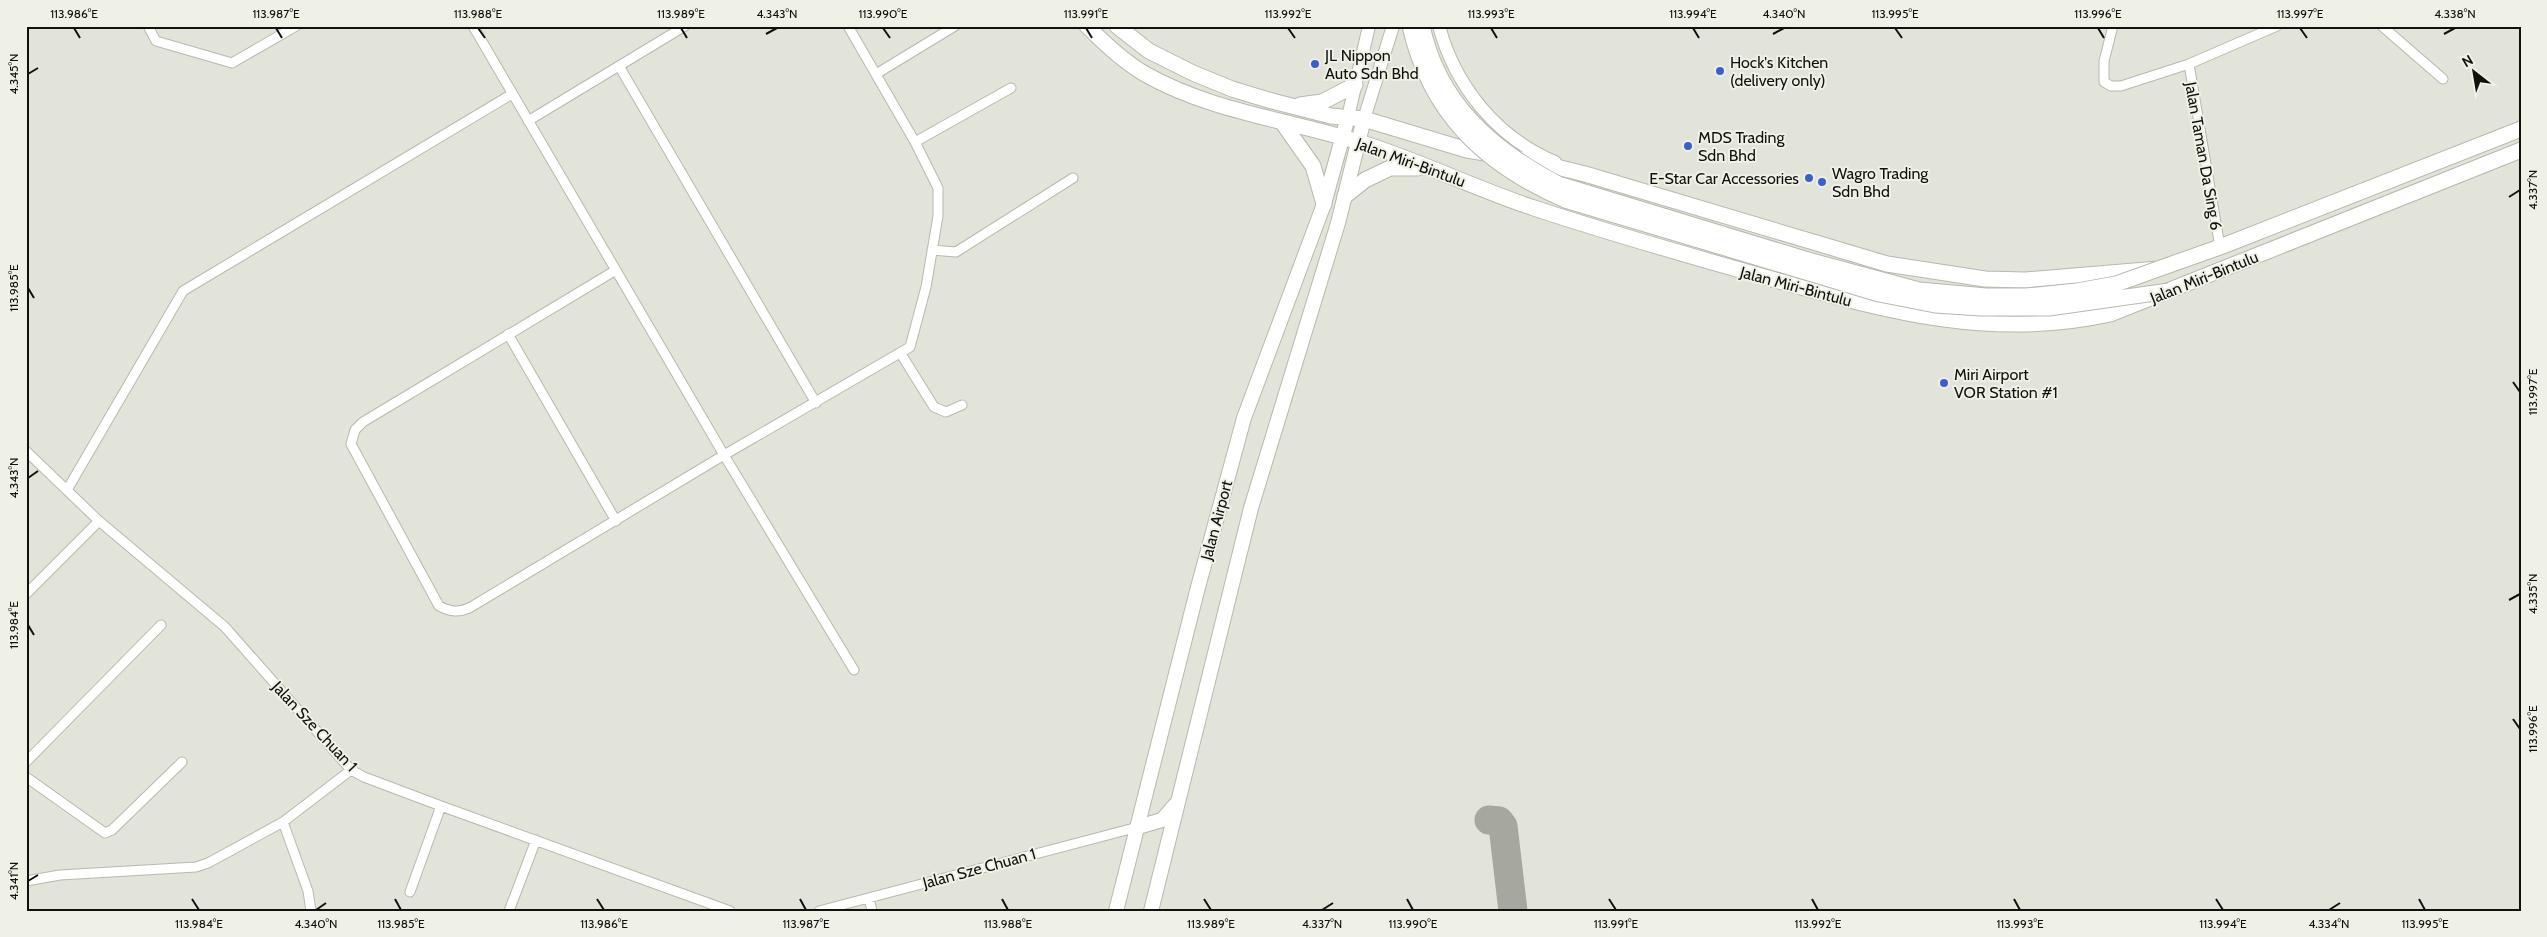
<svg xmlns="http://www.w3.org/2000/svg" width="2547" height="937" viewBox="0 0 2547 937" font-family="Cabin,sans-serif">
<style>
.lines{fill:none;stroke-linecap:round;stroke-linejoin:round}
.taxiway{stroke:#a6a79e;stroke-width:29}
.street-casing{stroke:#b7b9ae;stroke-width:11}
.secondary-casing{stroke:#b7b9ae;stroke-width:14}
.primary-casing{stroke:#b7b9ae;stroke-width:16}
.highway-casing{stroke:#b7b9ae;stroke-width:17}
.street{stroke:#fff;stroke-width:9}
.secondary{stroke:#fff;stroke-width:12}
.primary{stroke:#fff;stroke-width:14}
.highway{stroke:#fff;stroke-width:15}
.highway-bridge-casing{stroke:#b7b9ae;stroke-width:17;stroke-linecap:butt}
.highway-bridge{stroke:#fff;stroke-width:15}
.ticks{fill:none;stroke:#11110e;stroke-width:2}
.poi-dot{fill:#3a5fd0;stroke:#eff1e6;stroke-width:2}
.labels{text-anchor:middle;stroke-width:4;stroke-linejoin:round;paint-order:stroke}
.poi-label{font-size:16px;fill:#11110e;stroke:#eff1e6;text-anchor:start}
.street-label{font-size:16px;fill:#11110e;stroke:#eff1e6}
.neatline{fill:none;stroke:#11110e;stroke-width:2}
.ticks-label{font-size:12px;text-anchor:middle;fill:#11110e}
</style>
<rect width="100%" height="100%" fill="#e2e4d9"/>
<g class="lines">
<path class="taxiway" d="M1489 820 1499 821 1503 826 1513 911"/>
<defs>
<path id="street" d="M148 26 156 41 232 63 296 26
M473 26 724 455 854 670
M2113 26 2104 61V82L2111 86H2121L2189 64 2277 26
M2382 26 2443 79
M2189 64 2220 247
M619 66 816 403
M876 74 955 26
M528 121 685 26
M915 142 1011 88
M932 250 956 252 1073 178
M616 270 363 422 355 430 351 444 439 606C451 612 459 613 471 607L724 455 910 347 926 287 938 216V188L915 142 848 26
M508 334 616 521
M901 354 934 407 946 412 962 405
M26 451 99 521
M67 490 183 291 512 94
M26 594 99 521 225 627 351 770 364 777 441 806 730 911
M26 762 161 625
M26 777 105 833 112 830 182 762
M283 822 308 891 311 911
M26 881 60 875 196 867 208 863 283 822 351 770
M410 892 441 806
M869 898 872 911
M509 911 536 840
M819 911 1138 827"/>
<path id="secondary" d="M1439 26C1455 86 1497 138 1555 162
M1348 117 1369 26
M1364 119 1393 26"/>
<path id="primary" d="M1138 827 1162 820 1175 805
M1116 911 1197 591 1244 418 1324 204 1348 117
M1151 911 1251 508 1338 223 1364 119"/>
<path id="highway" d="M1087 26C1104 43 1124 62 1145 74 1212 112 1290 120 1362 143 1420 161 1476 189 1534 208 1615 235 1697 258 1779 281 1891 312 1992 340 2110 314L2521 150
M1117 26 1149 51 1193 73 1232 89 1272 101 1331 116 1364 119 1467 150 1532 161 1585 174 1887 264 1985 279 2025 280 2158 269 2220 247 2521 129
M1300 105 1322 102 1355 85
M1282 122 1313 166 1324 204
M1345 196 1365 180 1390 168H1418"/>
</defs>
<use href="#street" class="street-casing"/>
<use href="#secondary" class="secondary-casing"/>
<use href="#primary" class="primary-casing"/>
<use href="#highway" class="highway-casing"/>
<use href="#street" class="street"/>
<use href="#secondary" class="secondary"/>
<use href="#primary" class="primary"/>
<use href="#highway" class="highway"/>
<defs>
<path id="highway-bridge" d="M1410 26C1430 114 1485 165 1565 200L1879 294 1935 305 1981 308H2049L2169 291
M1422 26C1439 104 1492 149 1558 184L1808 260 1919 290 1986 296H2026L2077 291 2116 284 2158 269"/>
</defs>
<use href="#highway-bridge" class="highway-bridge-casing"/>
<use href="#highway-bridge" class="highway-bridge"/>
</g>
<path class="ticks" d="M74 28 80 38M276 28 282 38M478 28 485 38M681 28 687 38M883 28 890 38M1086 28 1092 38M1288 28 1295 38M1491 28 1497 38M1693 28 1699 38M1895 28 1902 38M2098 28 2104 38M2300 28 2307 38M766 34 777 28M1773 34 1784 28M2444 34 2455 28M28 74 38 68M2509 197 2520 190M28 288 34 298M2513 382 2520 392M28 478 38 471M2509 600 2520 594M28 625 34 635M2513 719 2520 729M28 881 38 875M192 899 199 910M395 899 401 910M597 899 604 910M800 899 806 910M1002 899 1008 910M1204 899 1211 910M1407 899 1413 910M1609 899 1616 910M1812 899 1818 910M2014 899 2020 910M2216 899 2223 910M2419 899 2425 910M316 910 326 903M1322 910 1333 903M2329 910 2340 903"/>
<g class="poi-dot">
<circle cx="1315" cy="64" r="5"/>
<circle cx="1720" cy="71" r="5"/>
<circle cx="1688" cy="146" r="5"/>
<circle cx="1809" cy="178" r="5"/>
<circle cx="1822" cy="182" r="5"/>
<circle cx="1944" cy="383" r="5"/>
</g>
<g class="labels">
<g class="poi-label">
<text x="1325" y="61">JL Nippon<tspan x="1325" dy="18">Auto Sdn Bhd</tspan></text>
<text x="1730" y="68">Hock's Kitchen<tspan x="1730" dy="18">(delivery only)</tspan></text>
<text x="1698" y="143">MDS Trading<tspan x="1698" dy="18">Sdn Bhd</tspan></text>
<text x="1832" y="179">Wagro Trading<tspan x="1832" dy="18">Sdn Bhd</tspan></text>
<text x="1799" y="184" text-anchor="end">E-Star Car Accessories</text>
<text x="1954" y="380">Miri Airport<tspan x="1954" dy="18">VOR Station #1</tspan></text>
</g>
<g class="street-label">
<text transform="translate(2204 156) rotate(80)" y="6">Jalan Taman Da Sing 6</text>
<text transform="translate(1411 162) rotate(20)" y="6">Jalan Miri-Bintulu</text>
<text transform="translate(2204 277) rotate(-22)" y="6">Jalan Miri-Bintulu</text>
<text transform="translate(1796 286) rotate(15)" y="6">Jalan Miri-Bintulu</text>
<text transform="translate(1216 520) rotate(-75)" y="6">Jalan Airport</text>
<text transform="translate(315 726) rotate(47)" y="6">Jalan Sze Chuan 1</text>
<text transform="translate(979 868) rotate(-15)" y="6">Jalan Sze Chuan 1</text>
</g>
</g>
<rect width="2547" height="937" fill="none" stroke="#eff1e6" stroke-width="55"/>
<g transform="translate(2474 72) rotate(329)" stroke="#eff1e6" stroke-width="4" paint-order="stroke">
<path d="M0-4L9 19L0 12L-9 19Z" fill="#11110e"/>
<text y="-8" font-size="14" font-weight="bold" text-anchor="middle" fill="#11110e">N</text>
</g>
<rect x="28" y="28" width="2492" height="882" class="neatline"/>
<g class="ticks-label">
<text x="74" y="18">113.986°E</text>
<text x="276" y="18">113.987°E</text>
<text x="478" y="18">113.988°E</text>
<text x="681" y="18">113.989°E</text>
<text x="777" y="18">4.343°N</text>
<text x="883" y="18">113.990°E</text>
<text x="1086" y="18">113.991°E</text>
<text x="1288" y="18">113.992°E</text>
<text x="1491" y="18">113.993°E</text>
<text x="1693" y="18">113.994°E</text>
<text x="1784" y="18">4.340°N</text>
<text x="1895" y="18">113.995°E</text>
<text x="2098" y="18">113.996°E</text>
<text x="2300" y="18">113.997°E</text>
<text x="2455" y="18">4.338°N</text>
<text transform="translate(14 74) rotate(-90)" y="4">4.345°N</text>
<text transform="translate(2533 190) rotate(-90)" y="4">4.337°N</text>
<text transform="translate(14 288) rotate(-90)" y="4">113.985°E</text>
<text transform="translate(2533 392) rotate(-90)" y="4">113.997°E</text>
<text transform="translate(14 478) rotate(-90)" y="4">4.343°N</text>
<text transform="translate(2533 594) rotate(-90)" y="4">4.335°N</text>
<text transform="translate(14 625) rotate(-90)" y="4">113.984°E</text>
<text transform="translate(2533 729) rotate(-90)" y="4">113.996°E</text>
<text transform="translate(14 881) rotate(-90)" y="4">4.341°N</text>
<text x="199" y="928">113.984°E</text>
<text x="316" y="928">4.340°N</text>
<text x="401" y="928">113.985°E</text>
<text x="604" y="928">113.986°E</text>
<text x="806" y="928">113.987°E</text>
<text x="1008" y="928">113.988°E</text>
<text x="1211" y="928">113.989°E</text>
<text x="1322" y="928">4.337°N</text>
<text x="1413" y="928">113.990°E</text>
<text x="1616" y="928">113.991°E</text>
<text x="1818" y="928">113.992°E</text>
<text x="2020" y="928">113.993°E</text>
<text x="2223" y="928">113.994°E</text>
<text x="2329" y="928">4.334°N</text>
<text x="2425" y="928">113.995°E</text>
</g>
</svg>
